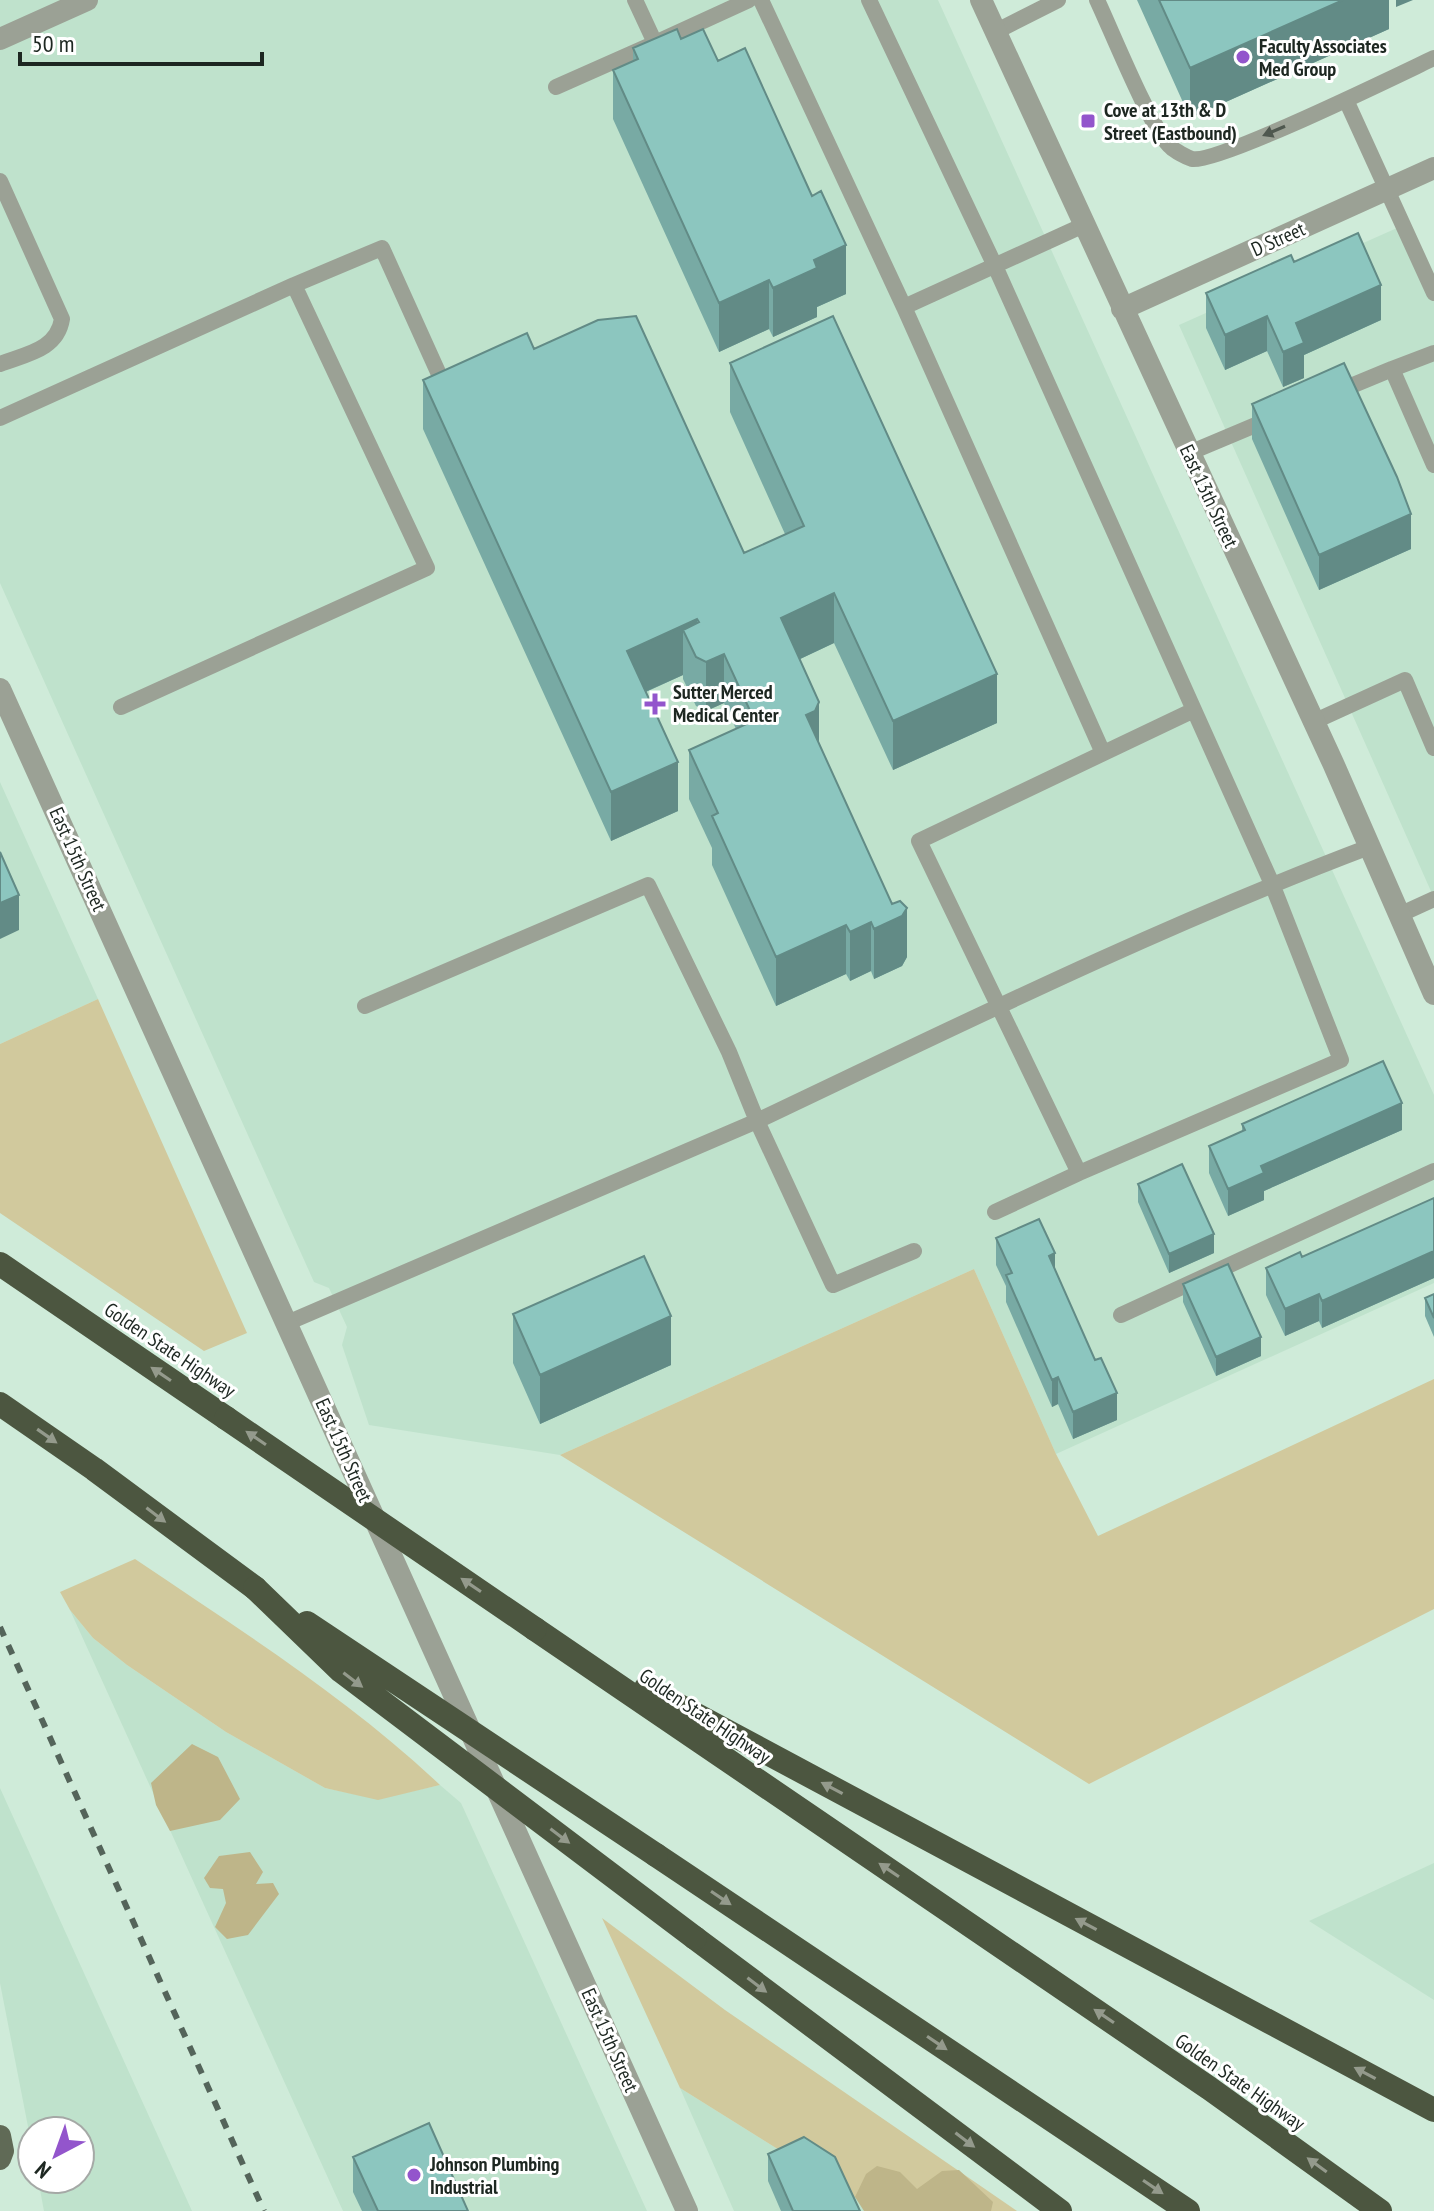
<svg xmlns="http://www.w3.org/2000/svg" width="1434" height="2211" viewBox="0 0 1434 2211" font-family="'PT Sans Narrow',sans-serif">
<style>
.built{fill:#bfe2cc}
.green{fill:#d1c99d}
.forest{fill:#beb589}
.lines{fill:none;stroke-linecap:round;stroke-linejoin:round}
.service{stroke:#9ba195;stroke-width:16}
.minor{stroke:#9ba195;stroke-width:22}
.primary{stroke:#606a56;stroke-width:22}
.motorway{stroke:#4c5640;stroke-width:24}
.rail{stroke:#54645a;stroke-width:6;stroke-dasharray:10 10;stroke-linecap:butt}
.motorway-bridge{stroke:#4c5640;stroke-width:24}
.wall{fill:#78aaa4}
.shaded-wall{fill:#628b86}
.building{fill:#8cc6bf;stroke:#628b86;stroke-width:2}
.oneway{fill:#4f584f}
.oneway2{fill:#949a8c}
.poi-dot{fill:#9355cc;stroke:#fff;stroke-width:3}
.labels{text-anchor:middle;stroke-width:6;stroke-linejoin:round;paint-order:stroke}
.poi-label{font-size:20px;font-weight:bold;fill:#1d2721;stroke:#fff;text-anchor:start}
.street-label{font-size:20px;fill:#1d2721;stroke:#fff}
</style>
<rect width="100%" height="100%" fill="#cfebd9"/>
<path class="built" d="M0 0H938L1434 1095V1283L1056 1454 974 1269 560 1455 369 1425 342 1345 347 1327 329 1288 314 1282 0 583Z
M1406 224 1434 288V898L1179 325Z
M0 782 98 999 0 1044Z
M70 1610 93 1638 127 1665 226 1732 325 1788 378 1799 440 1785 461 1803 647 2211H343Z
M0 1788 192 2211H44L38 2179H80V2131H32V2147L0 1983Z
M1434 1863V2000L1309 1921Z
M680 2088 877 2211H734Z"/>
<path class="green" d="M98 999 247 1333 204 1351 0 1213V1044Z
M974 1269 1056 1454 1098 1536 1434 1379V1609L1089 1784 560 1455Z
M135 1559C240 1630 348 1698 440 1785L378 1800 325 1788 226 1732 127 1665 93 1638 70 1610 60 1592Z
M602 1918 725 2010 1017 2211H877L680 2088Z"/>
<path class="forest" d="M192 1744 218 1757 240 1799 220 1820 170 1831 156 1805 151 1783Z
M250 1852 263 1872 256 1884 273 1883 279 1894 248 1935 227 1939 215 1927 226 1903 223 1889 210 1888 204 1878 219 1856Z
M877 2166 900 2172 917 2189 942 2171 959 2170 993 2202 991 2211H864L855 2197 866 2174Z"/>
<g class="lines">
<path class="service" d="M635 0 655 43 749 0
M761 0 904 307
M869 0 995 266 1272 884 1341 1060 1079 1173 919 841 1194 710
M1097 0C1110 27 1152 132 1171 147 1175 151 1186 157 1192 159 1217 164 1400 74 1434 58
M995 32 1058 0
M556 87 653 44
M1346 100 1434 293
M0 181 62 319C57 350 26 354 0 364
M1084 225 904 307 1103 753
M294 285 382 248 447 392
M1434 353 1392 369 1434 465
M1334 393 1392 369
M0 418 294 285 427 568 121 707
M1189 453 1272 418
M1313 722 1405 680 1434 748
M1399 915 1434 899
M365 1006 648 885 729 1052 757 1121C959 1025 1160 926 1369 847
M995 1212 1079 1173
M1121 1315 1434 1171
M287 1323 757 1121 833 1285 914 1251"/>
<path class="minor" d="M981 0 1333 763 1434 994
M0 39 87 0
M1122 309 1434 168
M0 689 687 2211"/>
<path class="primary" d="M0 2136 3 2151 0 2159"/>
<path class="motorway" d="M0 1264 226 1418
M0 1404 94 1469 255 1588
M535 1629 1209 2088 1380 2211
M646 1688 1434 2110
M656 1855 1188 2211
M695 1938 1060 2211"/>
<path class="rail" d="M0 1627 264 2211"/>
<path class="motorway-bridge" d="M226 1418 535 1629
M255 1588 341 1671 695 1938
M307 1623 656 1855"/>
</g>
<path class="wall" d="M1137 0H1389V29L1190 118Z
M681 39 718 61 846 294 817 307V317L773 337 769 329 719 352 613 119V70L633 61V48Z
M1206 293 1381 320 1304 355V378L1283 387 1267 351 1225 370 1206 328Z
M730 363 997 723 893 770 834 643 800 659 819 743 907 957 902 966 874 979 871 971 850 981 846 974 776 1006 712 865V848L689 799V750L736 729 724 703 706 711 696 706 683 679V675L646 692 678 811 611 841 423 429V380L744 553 785 534 730 412Z
M1252 404 1411 549 1319 590 1252 439Z
M1242 1124 1402 1130 1264 1191V1200L1228 1216 1209 1173V1146L1242 1131Z
M1138 1184 1214 1253 1169 1273 1138 1202Z
M1434 1198V1278L1322 1328 1319 1321 1285 1336 1266 1295V1268L1302 1257Z
M996 1238 1055 1269 1117 1420 1073 1439 1058 1404 1052 1407 1006 1302V1286L996 1265Z
M1183 1284 1261 1356 1216 1376 1183 1302Z
M1434 1294V1337L1425 1316V1298Z
M513 1314 671 1365 540 1424 513 1363Z
M768 2154 860 2211H781L768 2181Z
M353 2157 468 2211H362L353 2192Z"/>
<path class="shaded-wall" d="M1343 0H1389V29L1190 118V68Z
M1396 0H1413L1396 7Z
M846 245V294L817 307V317L773 337V288L814 260Z
M769 280V329L719 352V303Z
M1381 285V320L1304 355V378L1283 387V352L1296 323Z
M1267 316V351L1225 370V335Z
M1411 514V549L1319 590V555Z
M834 593V643L781 668V618Z
M697 619V658L683 630V675L627 700V651Z
M724 654V703L706 711V662Z
M997 674V723L893 770V721Z
M819 702V751L806 715Z
M678 762V811L611 841V792Z
M19 895V930L0 939V903Z
M907 908V957L902 966 874 979V929Z
M871 922V971L850 981V932Z
M846 925V974L776 1006V957Z
M1402 1103V1130L1264 1191V1200L1228 1216V1189L1261 1166Z
M1214 1234V1253L1169 1273V1254Z
M1434 1251V1278L1322 1328V1301Z
M1055 1253V1280L1049 1256Z
M1319 1294V1321L1285 1336V1309Z
M671 1316V1365L540 1424V1375Z
M1261 1337V1356L1216 1376V1357Z
M1058 1377V1404L1052 1407V1380Z
M1117 1393V1420L1073 1439V1412Z"/>
<path class="building" d="M1159 0H1343L1190 68Z
M677 29 681 39 703 29 718 61 745 48 812 196 821 191 846 245 814 260 817 268 773 288 769 280 719 303 613 70 638 59 633 48Z
M1358 233 1381 285 1296 323 1304 343 1283 352 1267 316 1225 335 1206 293 1291 255 1294 262Z
M636 316 744 553 804 526 730 363 833 316 997 674 893 721 834 593 781 618 819 702 815 711 806 715 892 904 900 901 907 908 902 916 874 929 871 922 850 932 846 925 776 957 712 816 718 813 689 750 751 722 749 717 752 715 724 654 706 662 696 657 683 630 699 622 697 619 627 651 678 762 611 792 423 380 527 333 534 349 598 320Z
M1344 363 1397 477 1411 514 1319 555 1252 404Z
M0 852 19 895 0 903Z
M1383 1061 1402 1103 1261 1166 1264 1173 1228 1189 1209 1146 1245 1130 1242 1124Z
M1182 1164 1214 1234 1169 1254 1138 1184Z
M1434 1198V1251L1322 1301 1319 1294 1285 1309 1266 1268 1300 1252 1302 1257Z
M1039 1219 1055 1253 1049 1256 1095 1360 1101 1358 1117 1393 1073 1412 1058 1377 1052 1380 1006 1275 1012 1273 996 1238Z
M644 1256 671 1316 540 1375 513 1314Z
M1228 1264 1261 1337 1216 1357 1183 1284Z
M1434 1294V1318L1425 1298Z
M429 2123 468 2211H378L353 2157Z
M804 2137 835 2157 860 2211H793L768 2154Z"/>
<defs><path id="oneway-solid" d="M-6-.8H1V-3.2L6.5 0L1 3.2V.8H-6Z" transform="scale(2)"/></defs>
<use class="oneway" href="#oneway-solid" transform="translate(1274 131) rotate(157)"/>
<g class="oneway2">
<use href="#oneway-solid" transform="translate(161 1374) rotate(-146)"/>
<use href="#oneway-solid" transform="translate(47 1436) rotate(35)"/>
<use href="#oneway-solid" transform="translate(256 1438) rotate(-146)"/>
<use href="#oneway-solid" transform="translate(156 1515) rotate(37)"/>
<use href="#oneway-solid" transform="translate(471 1585) rotate(-146)"/>
<use href="#oneway-solid" transform="translate(353 1680) rotate(37)"/>
<use href="#oneway-solid" transform="translate(832 1788) rotate(-152)"/>
<use href="#oneway-solid" transform="translate(560 1836) rotate(37)"/>
<use href="#oneway-solid" transform="translate(889 1870) rotate(-146)"/>
<use href="#oneway-solid" transform="translate(721 1898) rotate(34)"/>
<use href="#oneway-solid" transform="translate(1086 1924) rotate(-152)"/>
<use href="#oneway-solid" transform="translate(757 1985) rotate(37)"/>
<use href="#oneway-solid" transform="translate(1104 2016) rotate(-146)"/>
<use href="#oneway-solid" transform="translate(937 2043) rotate(34)"/>
<use href="#oneway-solid" transform="translate(1365 2073) rotate(-152)"/>
<use href="#oneway-solid" transform="translate(965 2140) rotate(37)"/>
<use href="#oneway-solid" transform="translate(1317 2165) rotate(-144)"/>
<use href="#oneway-solid" transform="translate(1153 2187) rotate(34)"/>
</g>
<g class="poi-dot">
<circle cx="1243" cy="57" r="8"/>
<rect x="1080" y="113" width="16" height="16" rx="4"/>
<path d="M651 692h8v8h8v8h-8v8h-8v-8h-8v-8h8z"/>
<circle cx="414" cy="2175" r="8"/>
</g>
<g class="labels">
<g class="poi-label">
<text x="1259" y="53">Faculty Associates<tspan x="1259" dy="23">Med Group</tspan></text>
<text x="1104" y="117">Cove at 13th &amp; D<tspan x="1104" dy="23">Street (Eastbound)</tspan></text>
<text x="673" y="699">Sutter Merced<tspan x="673" dy="23">Medical Center</tspan></text>
<text x="430" y="2171">Johnson Plumbing<tspan x="430" dy="23">Industrial</tspan></text>
</g>
<g class="street-label">
<text transform="translate(1278 239) rotate(-24)" y="7">D Street</text>
<text transform="translate(1209 496) rotate(65)" y="7">East 13th Street</text>
<text transform="translate(78 859) rotate(66)" y="7">East 15th Street</text>
<text transform="translate(170 1350) rotate(34)" y="7">Golden State Highway</text>
<text transform="translate(344 1450) rotate(66)" y="7">East 15th Street</text>
<text transform="translate(705 1716) rotate(34)" y="7">Golden State Highway</text>
<text transform="translate(610 2040) rotate(66)" y="7">East 15th Street</text>
<text transform="translate(1240 2082) rotate(35)" y="7">Golden State Highway</text>
</g>
</g>
<g transform="translate(56 2155) rotate(221)"><circle r="38" fill="#ffffff" stroke="#a5a9a6" stroke-width="2"/>
<path d="M0-6L14 30L0 20L-14 30Z" fill="#9355cc"/>
<text y="-12" font-size="22" font-weight="bold" text-anchor="middle" fill="#1d2721">N</text>
</g>
<path d="M20 52v12h242v-12" fill="none" stroke="#1d2721" stroke-width="4"/>
<text x="32" y="52" font-size="24" fill="#1d2721" stroke="#ffffff" stroke-width="6" paint-order="stroke">50 m</text>
</svg>
